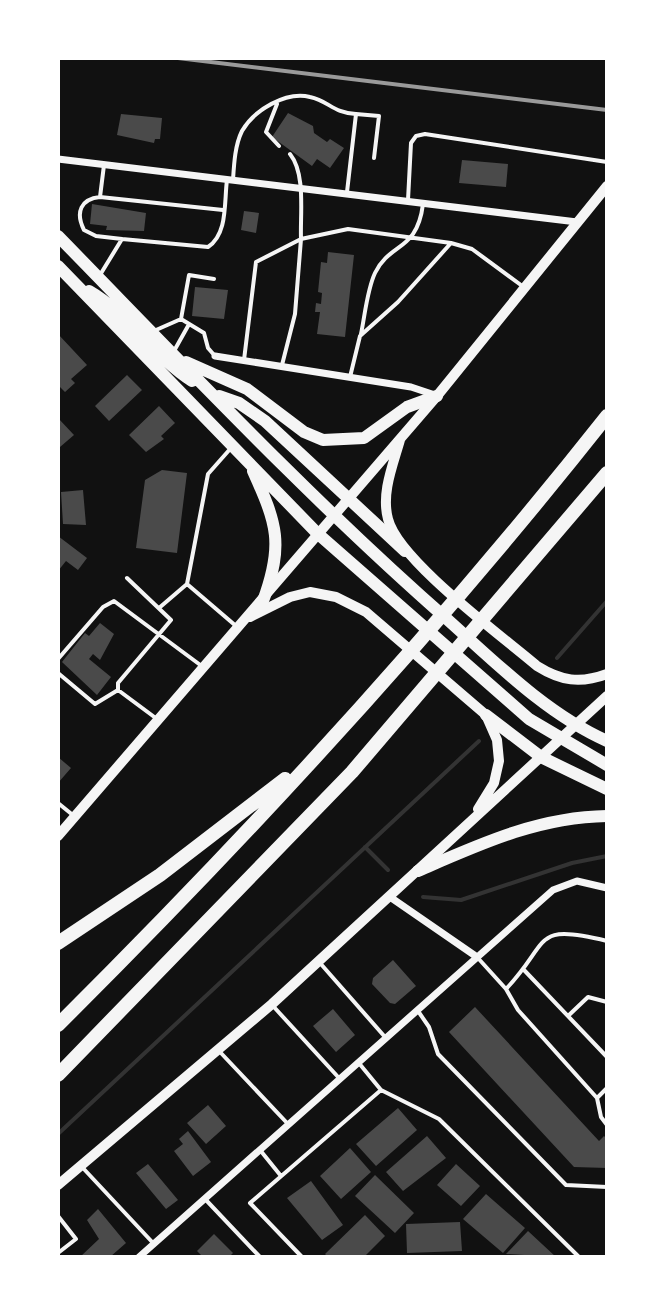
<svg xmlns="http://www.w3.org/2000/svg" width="665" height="1315" viewBox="0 0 665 1315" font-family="'Fira Sans Condensed',sans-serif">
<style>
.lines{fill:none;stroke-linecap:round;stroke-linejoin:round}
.stream{stroke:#333;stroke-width:4}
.building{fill:#4a4a4a}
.service{stroke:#f5f5f5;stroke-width:4}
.minor{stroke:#f5f5f5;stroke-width:7}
.secondary{stroke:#f5f5f5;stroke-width:10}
.primary{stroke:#f5f5f5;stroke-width:12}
.motorway{stroke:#f5f5f5;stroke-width:14}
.rail{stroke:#9a9a9a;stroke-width:4}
</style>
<rect width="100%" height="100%" fill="#111"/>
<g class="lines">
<path class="stream" d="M557 658 607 601
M365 847 388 870
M423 897 461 900 572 863 607 856
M58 1134 479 741"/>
</g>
<path class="building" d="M288 113 313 126 314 133 327 142 330 139 344 148 330 168 317 159 312 166 272 137Z
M121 114 162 118 160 139H155L154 143 117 135Z
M462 160 508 164 506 187 459 183Z
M92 204 146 213 144 231 106 230 107 226 90 224Z
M244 211 259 213 256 233 241 230Z
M328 252 354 255 345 337 317 334 320 312H315L316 303 321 304 322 293 318 292 321 262 327 263Z
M195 287 228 290 224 319 192 316Z
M58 334 87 365 71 379 75 383 65 392 58 385Z
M127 375 142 390 109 421 95 406Z
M159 406 175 423 161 436 164 439 146 452 129 435Z
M58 418 74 435 60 447 58 445Z
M162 470 187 473 177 553 136 548 145 480Z
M83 490 86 525 63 524 61 492Z
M58 536 87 558 78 570 66 561 58 571Z
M100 623 114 634 100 660 93 654 89 659 111 677 97 695 62 662 85 633 89 636Z
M58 757 71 768 58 783Z
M393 960 416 986 395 1004 390 1003 372 984 373 978Z
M475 1007 599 1141 604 1136 607 1139V1168L574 1167 449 1032Z
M333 1009 355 1035 336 1052 313 1026Z
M208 1105 226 1126 206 1144 187 1123Z
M398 1108 417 1130 376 1166 356 1144Z
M188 1131 211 1162 193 1176 174 1151 183 1144 179 1139Z
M427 1136 446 1158 403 1191 386 1172Z
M350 1148 371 1172 341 1199 320 1176Z
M148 1164 178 1200 166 1209 136 1173Z
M456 1164 480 1186 461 1206 437 1185Z
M375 1175 414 1213 395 1233 355 1196Z
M311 1181 343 1225 322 1240 287 1198Z
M486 1194 525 1228 503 1253 463 1219Z
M98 1209 126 1243 110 1257H80L99 1239 87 1220Z
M365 1215 385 1236 364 1257H328L325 1254Z
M460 1222 462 1251 407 1253 406 1224Z
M528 1231 556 1257 506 1254Z
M214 1234 233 1253 229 1257H203L197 1251Z"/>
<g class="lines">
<path class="service" d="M277 104 266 132 279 146
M356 114 379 116 374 158
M233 180C234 164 235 145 242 131 254 110 286 91 310 97 329 101 333 113 356 114L347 192
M100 197 223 210
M408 200 411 143 416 136 425 134 607 162
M122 239 208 247C228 234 224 202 227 180
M100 275 122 239 96 236 84 230C75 212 81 199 100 197L104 165
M181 319 189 275 214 279
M156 330 181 319 204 333 208 348 215 356
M361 334C365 315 367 290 375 273 390 242 417 252 423 204
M174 351 188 326
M244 360 256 262 301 239C300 214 306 174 290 154
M282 365 295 314 301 239 348 229 451 243 472 249 525 288
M350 377 360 336 398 302 451 243
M187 584 236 626
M159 608 187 584 208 474 231 448
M58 659 103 607 114 601 203 667
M58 673 95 704 118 690 157 719
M118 690V683L171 620 127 578
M58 803 74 816
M477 957 506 989 518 1010 597 1098 601 1117 607 1125
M320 963 385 1037
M524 970 607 1057
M506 989C551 942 531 922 607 941
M273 1006 339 1078
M418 1011 429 1027 438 1054 566 1185 607 1187
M568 1016 588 997 607 1002
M220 1052 288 1124
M358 1062 381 1090 439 1119 579 1257
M597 1098 607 1088
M260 1150 281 1176
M82 1167 154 1244
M205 1199 260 1257
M58 1216 76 1239 58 1253
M302 1257 250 1203 381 1090"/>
<path class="minor" d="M58 159 577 222
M215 356 411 387 435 395
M390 897 477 957
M139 1257 553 890 577 881 607 888"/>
<path class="secondary" d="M400 440C393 465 381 493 388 519 398 560 502 636 537 666 561 681 580 684 607 674
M250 617 290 597 310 592 336 597 366 612 486 715 497 740 499 761 494 783 478 809
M58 836 437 396 607 186
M58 1185 272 1004 607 696"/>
<path class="primary" d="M58 236C185 366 311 500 448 620 497 664 547 714 607 741
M58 266 317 533 529 719 607 765
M89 291C129 314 153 356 192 381
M186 362 247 389 304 432 323 440 364 438 407 407 437 396
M219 396 239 403 265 421 405 551
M253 471C277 524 284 544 263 601
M486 715 541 757 607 789
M418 871C480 844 538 817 607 816"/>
<path class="motorway" d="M58 943 160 875 285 779
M58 1025C252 832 437 631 607 416
M58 1075 352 772 607 473"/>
<path class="rail" d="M178 58 607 110"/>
</g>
<rect width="665" height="1315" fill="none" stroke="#ffffff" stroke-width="120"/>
</svg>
